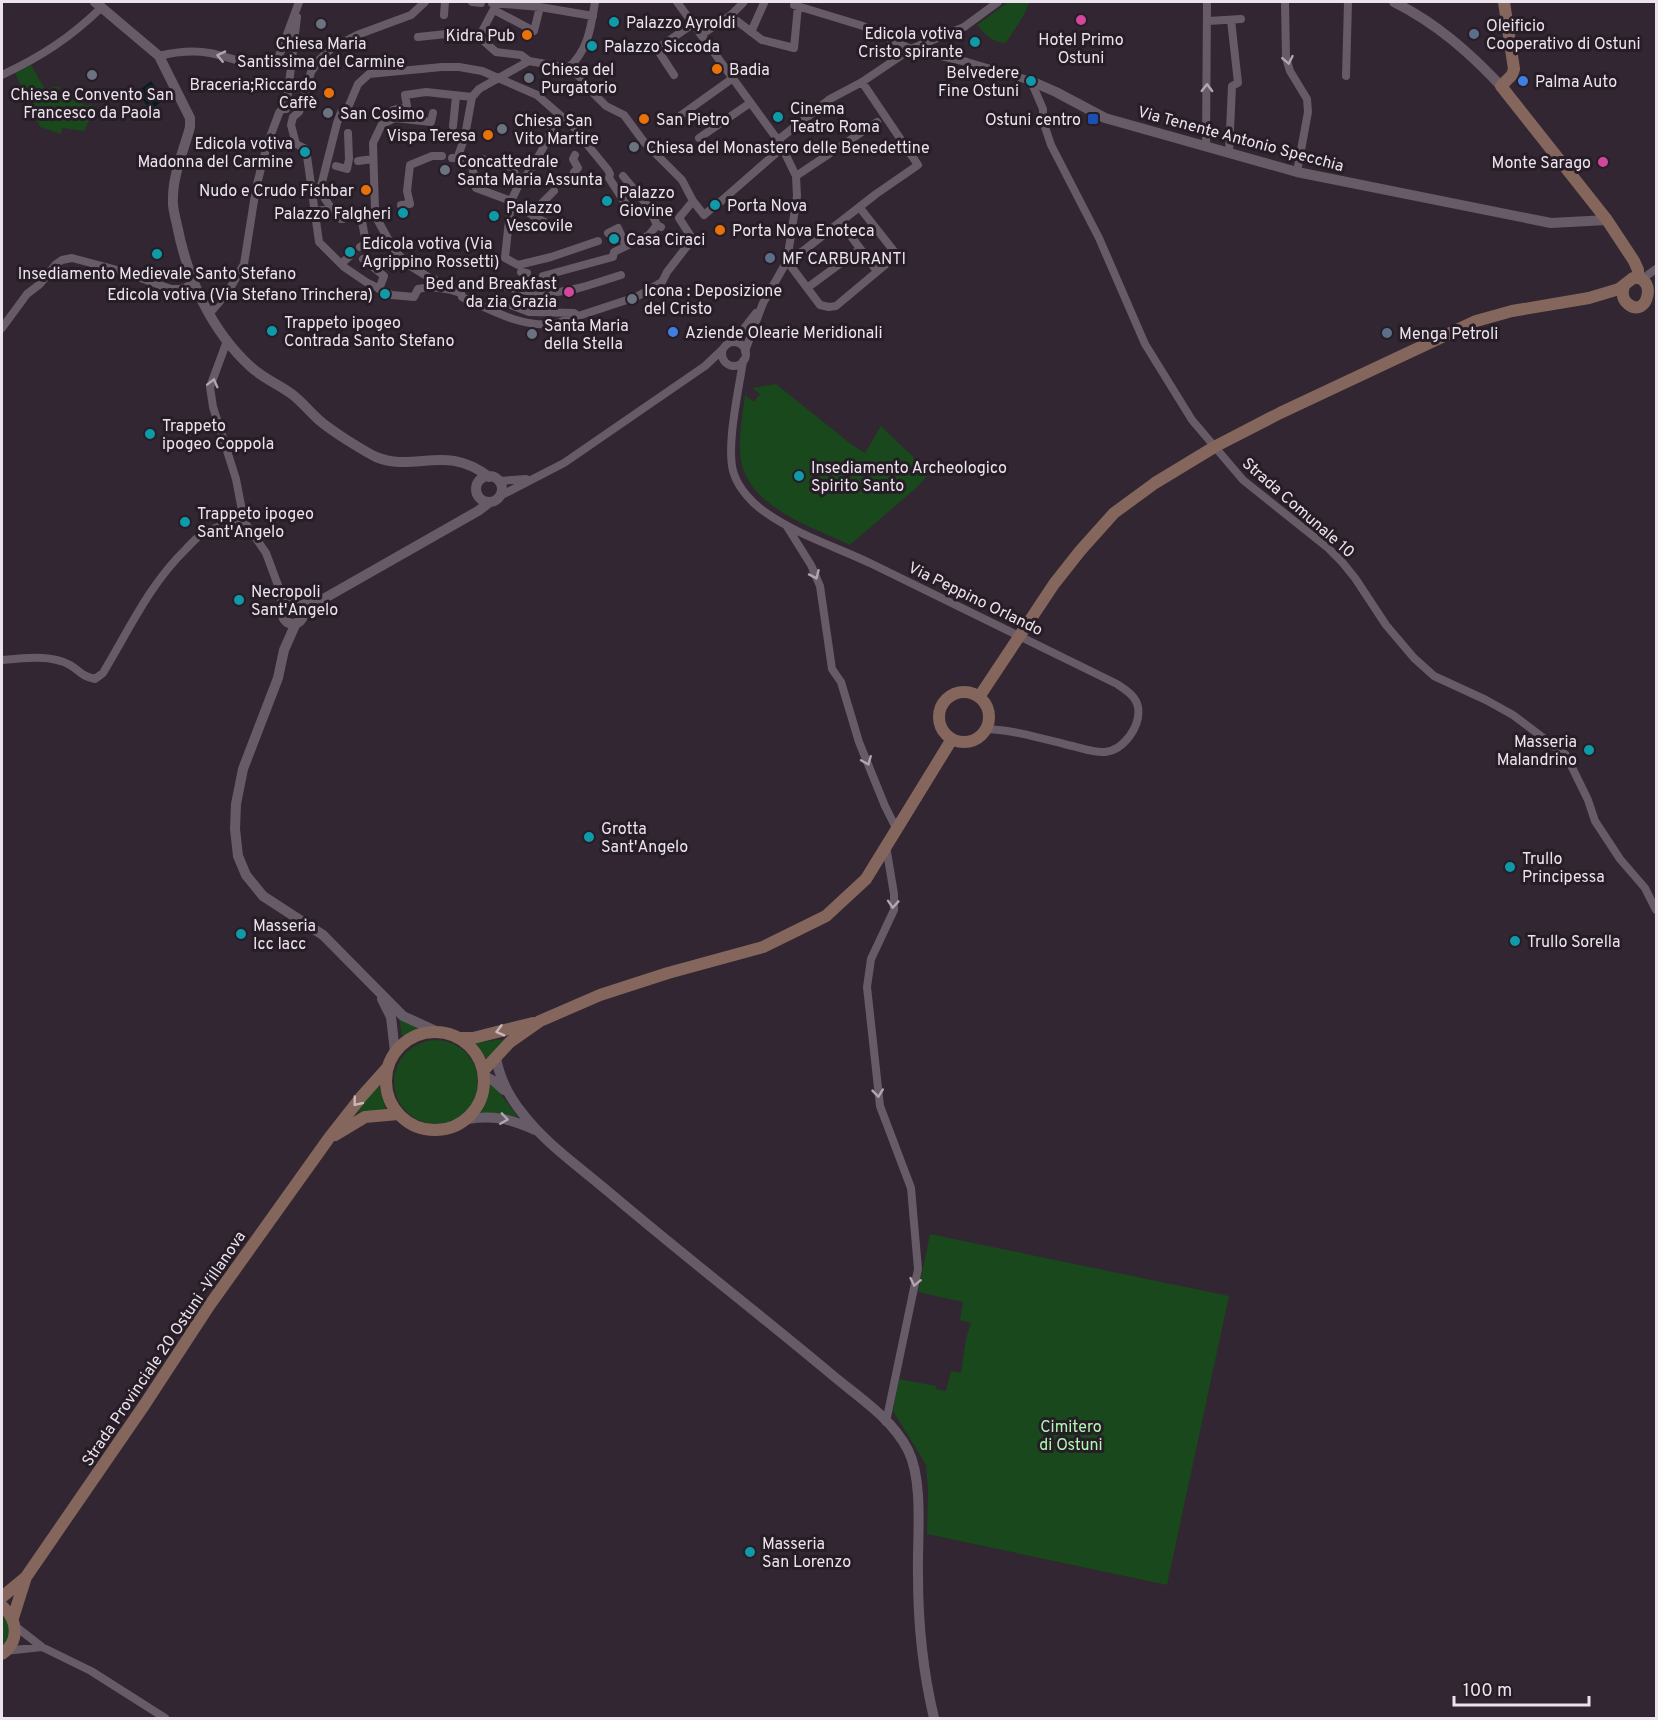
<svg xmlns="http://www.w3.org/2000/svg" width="1658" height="1720" viewBox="0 0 1658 1720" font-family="Overpass,sans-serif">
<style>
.green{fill:#18481b}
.water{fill:#012024}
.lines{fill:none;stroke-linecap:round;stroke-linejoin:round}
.minor{stroke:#685b68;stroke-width:8}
.tertiary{stroke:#685b68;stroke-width:10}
.secondary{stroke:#84665c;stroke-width:12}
.oneway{stroke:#b1a6b1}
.oneway2{stroke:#c8b8ba}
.hotel-dot{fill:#d1479c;stroke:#271d27;stroke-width:2}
.culture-dot{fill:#0f9aa8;stroke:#271d27;stroke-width:2}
.worship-dot{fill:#6b7280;stroke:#271d27;stroke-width:2}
.service-dot{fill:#5c6f8a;stroke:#271d27;stroke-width:2}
.food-dot{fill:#e8710a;stroke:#271d27;stroke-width:2}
.shop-dot{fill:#3f7fe0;stroke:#271d27;stroke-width:2}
.transit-dot{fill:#1a4fb4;stroke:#271d27;stroke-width:2}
.labels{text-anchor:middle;stroke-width:6;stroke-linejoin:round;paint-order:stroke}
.poi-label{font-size:16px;fill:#ece4ec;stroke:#271d27;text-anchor:start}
.street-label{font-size:16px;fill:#ece4ec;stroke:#271d27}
.park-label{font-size:16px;fill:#aff8af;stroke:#271d27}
</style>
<rect width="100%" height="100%" fill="#312631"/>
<path class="green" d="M1008 2H1029C1025 17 1014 29 1006 43 994 43 984 34 977 25Z
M31 65 45 89 59 86V94L88 106 89 104 96 107 84 131 62 128 61 134 40 127 15 73Z
M776 384 851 444 865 453 881 426 930 473 916 488 850 545C809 525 742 506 740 451 739 433 743 413 745 395L754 402 760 394 752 388Z
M399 1017 418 1029 402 1036Z
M505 1039 488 1058 481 1057 472 1043Z
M394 1082a42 42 0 1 1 84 0a42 42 0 1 1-84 0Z
M492 1083 518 1117 497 1113 481 1114 479 1112 483 1109 489 1084Z
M379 1086 386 1109 359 1113 358 1108Z
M930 1234 1229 1296 1167 1585 927 1534 928 1491 926 1465 893 1411 899 1379 936 1386V1389L946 1391 951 1371 961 1373 966 1338 971 1323 960 1320 963 1302 918 1292Z
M2 1613 9 1621 10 1634 2 1648Z"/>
<path class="water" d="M151 81 165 99 150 110 137 92Z"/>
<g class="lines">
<path class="minor" d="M425 2 411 15 357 35 332 48 320 59 311 72 299 112 293 117 291 125 296 144 306 149 319 242 344 267 366 282 392 295 414 297 418 289C431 286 448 288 461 293L462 297C491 310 522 328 554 324L636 297 647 291 662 282 667 272 691 241 690 235 679 218 693 201
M472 2 481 3
M677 2 780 143 796 176 797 196 787 261 763 303 745 351
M1285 2 1286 58 1290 71 1307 99 1308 112 1297 172
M492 3 540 7 593 16
M497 3 479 37 496 52 521 55 529 61
M794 5 863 26 911 49 967 62 1031 81 1043 109V121L1051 145 1099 238 1145 344 1192 420 1243 480 1328 548 1342 562 1355 578 1386 625 1414 658 1434 676 1486 700 1513 715 1566 755 1588 800 1595 821 1620 859 1645 888 1656 910
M494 10 534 31 540 7
M444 15 445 2
M737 21 762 40 794 48 798 6
M1208 21 1241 19
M751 32 764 3
M701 35 731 15 743 3
M418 37 456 33 479 37
M159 56C175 52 193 50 210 53 231 57 254 69 274 63L279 56 299 2
M568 68 580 77 588 88 606 106 624 115 644 142 682 180 693 201 704 215 710 210
M2 75C42 56 70 38 102 7
M674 75 657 49 694 23
M1346 76 1348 2
M286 109 297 17
M680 116 733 78
M395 118 431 122 433 113
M553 122C550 139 534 165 524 179L522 178 511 201 505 258 518 265 551 257 598 241
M453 126 456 96
M466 130 472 97 479 89 529 61 568 68C588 51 591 27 595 2
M581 137 608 170 610 174 609 178 627 206
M699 138 750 103
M778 140 830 99 862 82 911 49 964 27 998 2
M1206 146 1207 2
M1229 153 1232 86 1238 83 1231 20
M452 158 471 159 476 188 511 201 535 217 551 225
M457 159 463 142
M483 159 514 168V175L522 178
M358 161 373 159
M336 166 347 169 349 159 348 133
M574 172 578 168 573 159 575 155
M623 176 648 206 657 225
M796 176 877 122
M321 186 325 199 332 209
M313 191 321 186 337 123 342 110H347L358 84 369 74 442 67H459L482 71 537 95 577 130
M720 202 782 148
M401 205 410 204 407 191 410 165 432 156H442
M860 208 897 255 836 306 829 307 820 305 787 261 803 251 876 194 918 165 862 82
M315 211 332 209 341 219H343
M531 214 554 191
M841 223 877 271
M608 233 618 228 626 246
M360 247 366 243 361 216
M363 259 384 276 379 289
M341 264 353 253
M521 272 527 273
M543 276 613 257 614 252 649 235 657 225 661 227
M434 279 430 278 407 264 393 248 377 219 375 210 373 143 382 124 395 118 393 110 407 106 405 95 426 92 472 97
M1642 279 1656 269
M502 286C554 299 571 291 621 275
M807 288 860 249
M508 304 529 312 574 313 578 316
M210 313 228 292 244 264 256 188 267 145 279 113 282 109H286
M2 328 27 294 40 284 56 264 62 260 72 258 121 271 171 289H181L193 284
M227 341 210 387 213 407 236 479 244 521 266 553 279 588 283 610
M731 342 742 331 756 313
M722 354a12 12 0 1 1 24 0a12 12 0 1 1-24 0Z
M743 361C739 389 725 449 734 474 739 489 753 504 765 512 797 535 837 547 872 564 953 604 1035 644 1117 684 1126 690 1136 696 1138 707 1141 726 1124 750 1105 752 1093 753 1079 747 1068 745 1040 738 1014 730 986 729
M499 481 526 479
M500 496 564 463 705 366 723 349
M786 525 811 565 820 586 832 669 841 682 859 742 885 806 896 828
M279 588 294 604
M2 660C21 658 52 654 70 665 80 671 81 676 95 679L103 673C129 630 149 585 186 549 191 544 197 537 203 533 216 527 230 523 244 521
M886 846 894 894V910L871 959 867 987 880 1106 911 1188 918 1269 886 1422
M15 1626 42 1647 91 1671 165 1718
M5 1651 42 1647"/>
<path class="tertiary" d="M95 2 159 56 190 118V127C184 150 173 174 173 198 172 207 175 216 177 225 187 277 211 331 251 367 264 379 280 385 293 395 302 402 310 412 319 420 330 430 362 450 376 457 415 473 446 443 489 477
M1394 2C1436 23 1469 52 1501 86
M1031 81 1056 92 1105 118 1297 172 1551 223 1607 220
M476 489a13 13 0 1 1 26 0a13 13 0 1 1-26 0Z
M283 614a10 10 0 1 1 20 0a10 10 0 1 1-20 0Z
M299 606 325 598 478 511 490 502
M296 623 284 650 278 678 243 769 236 804 235 829 238 856 246 875 263 896 323 935 403 1016 438 1032
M382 999 391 1017 395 1052
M496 1058C500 1080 509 1097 523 1114 547 1145 581 1168 610 1193 683 1255 758 1313 831 1374 857 1396 892 1418 908 1450 924 1482 917 1539 918 1575 918 1623 923 1672 934 1718
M485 1076 494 1081 504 1090
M468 1119C494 1115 511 1119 535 1130"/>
<path class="secondary" d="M1504 2 1514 69 1512 75 1501 86 1607 220 1634 261 1638 270V278
M939 717a25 25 0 1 1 50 0a25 25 0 1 1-50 0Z
M979 697 1054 584 1080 551 1114 513 1155 483 1216 446 1280 413 1476 321 1512 311 1589 298 1619 289 1633 278C1658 275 1648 320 1628 304 1622 299 1622 292 1624 286
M386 1081a49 49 0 1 1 98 0a49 49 0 1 1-98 0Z
M459 1038H473L533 1023
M484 1070 510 1042 540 1021 600 995 668 973 763 947 826 916 866 879 952 739
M335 1135 365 1117 398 1114
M2 1597 25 1578
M2 1606C18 1620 20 1641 2 1654
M13 1618 26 1577 145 1404 209 1306 329 1138 362 1096 388 1067"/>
</g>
<defs><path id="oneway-chevron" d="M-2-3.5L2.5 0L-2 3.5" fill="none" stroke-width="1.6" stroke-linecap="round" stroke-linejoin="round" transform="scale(1.5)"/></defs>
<g class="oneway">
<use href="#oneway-chevron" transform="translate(221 56) rotate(-167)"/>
<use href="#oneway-chevron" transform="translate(1288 60) rotate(79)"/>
<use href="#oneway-chevron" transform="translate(1207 88) rotate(-89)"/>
<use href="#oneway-chevron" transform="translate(213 383) rotate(-76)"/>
<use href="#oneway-chevron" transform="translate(815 575) rotate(66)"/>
<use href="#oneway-chevron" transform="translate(867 761) rotate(68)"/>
<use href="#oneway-chevron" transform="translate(893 904) rotate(94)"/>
<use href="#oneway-chevron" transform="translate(878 1093) rotate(84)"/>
<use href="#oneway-chevron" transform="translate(504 1119) rotate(8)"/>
<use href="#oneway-chevron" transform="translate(915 1282) rotate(102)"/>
</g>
<g class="oneway2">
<use href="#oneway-chevron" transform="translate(500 1031) rotate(165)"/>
<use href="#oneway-chevron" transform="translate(357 1102) rotate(129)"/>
</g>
<g class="hotel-dot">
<circle cx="1081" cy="20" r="6"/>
<circle cx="1603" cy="162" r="6"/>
<circle cx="569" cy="292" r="6"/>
</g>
<g class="culture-dot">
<circle cx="614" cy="22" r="6"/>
<circle cx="975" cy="42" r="6"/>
<circle cx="592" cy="46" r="6"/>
<circle cx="1031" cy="81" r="6"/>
<circle cx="778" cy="117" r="6"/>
<circle cx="305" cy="152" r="6"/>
<circle cx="607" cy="201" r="6"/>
<circle cx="715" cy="205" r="6"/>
<circle cx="403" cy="213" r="6"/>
<circle cx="494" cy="216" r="6"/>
<circle cx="614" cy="239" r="6"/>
<circle cx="350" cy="252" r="6"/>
<circle cx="157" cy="254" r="6"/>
<circle cx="385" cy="294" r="6"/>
<circle cx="272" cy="331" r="6"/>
<circle cx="150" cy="434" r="6"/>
<circle cx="799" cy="476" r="6"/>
<circle cx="185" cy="522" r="6"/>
<circle cx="239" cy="600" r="6"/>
<circle cx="1589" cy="750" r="6"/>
<circle cx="589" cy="837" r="6"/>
<circle cx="1510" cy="867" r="6"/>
<circle cx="241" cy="934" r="6"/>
<circle cx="1515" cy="941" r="6"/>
<circle cx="750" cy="1552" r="6"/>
</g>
<g class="worship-dot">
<circle cx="321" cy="24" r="6"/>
<circle cx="92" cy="75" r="6"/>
<circle cx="529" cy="78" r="6"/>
<circle cx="328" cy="113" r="6"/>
<circle cx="502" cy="129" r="6"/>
<circle cx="634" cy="147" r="6"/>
<circle cx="445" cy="170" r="6"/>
<circle cx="632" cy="299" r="6"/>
<circle cx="532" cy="334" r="6"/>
</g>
<g class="service-dot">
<circle cx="1474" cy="34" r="6"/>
<circle cx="770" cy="258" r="6"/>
<circle cx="1387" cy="333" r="6"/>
</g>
<g class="food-dot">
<circle cx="527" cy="35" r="6"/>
<circle cx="717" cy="69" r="6"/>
<circle cx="329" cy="93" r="6"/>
<circle cx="644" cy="119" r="6"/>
<circle cx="488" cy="135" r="6"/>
<circle cx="366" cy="190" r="6"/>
<circle cx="720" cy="230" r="6"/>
</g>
<g class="shop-dot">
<circle cx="1523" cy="81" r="6"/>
<circle cx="673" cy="332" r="6"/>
</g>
<rect class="transit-dot" x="1087" y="113" width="12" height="12" rx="3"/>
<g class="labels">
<g class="poi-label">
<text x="626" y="28">Palazzo Ayroldi</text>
<text x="1486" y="31">Oleificio<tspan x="1486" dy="18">Cooperativo di Ostuni</tspan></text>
<text x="963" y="39" text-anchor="end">Edicola votiva<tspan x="963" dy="18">Cristo spirante</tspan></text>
<text x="515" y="41" text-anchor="end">Kidra Pub</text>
<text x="1081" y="45" text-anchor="middle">Hotel Primo<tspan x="1081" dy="18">Ostuni</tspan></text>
<text x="321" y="49" text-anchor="middle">Chiesa Maria<tspan x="321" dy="18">Santissima del Carmine</tspan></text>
<text x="604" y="52">Palazzo Siccoda</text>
<text x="541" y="75">Chiesa del<tspan x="541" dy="18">Purgatorio</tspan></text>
<text x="729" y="75">Badia</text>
<text x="1019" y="78" text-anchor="end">Belvedere<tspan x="1019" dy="18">Fine Ostuni</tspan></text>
<text x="1535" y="87">Palma Auto</text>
<text x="317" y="90" text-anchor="end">Braceria;Riccardo<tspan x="317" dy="18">Caffè</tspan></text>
<text x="92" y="100" text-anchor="middle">Chiesa e Convento San<tspan x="92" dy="18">Francesco da Paola</tspan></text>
<text x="790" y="114">Cinema<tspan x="790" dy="18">Teatro Roma</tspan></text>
<text x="340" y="119">San Cosimo</text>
<text x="656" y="125">San Pietro</text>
<text x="1081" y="125" text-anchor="end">Ostuni centro</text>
<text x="514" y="126">Chiesa San<tspan x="514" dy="18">Vito Martire</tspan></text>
<text x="476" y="141" text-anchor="end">Vispa Teresa</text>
<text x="293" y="149" text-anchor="end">Edicola votiva<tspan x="293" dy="18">Madonna del Carmine</tspan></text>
<text x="646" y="153">Chiesa del Monastero delle Benedettine</text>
<text x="457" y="167">Concattedrale<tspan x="457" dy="18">Santa Maria Assunta</tspan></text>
<text x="1591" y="168" text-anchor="end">Monte Sarago</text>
<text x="354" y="196" text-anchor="end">Nudo e Crudo Fishbar</text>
<text x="619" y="198">Palazzo<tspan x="619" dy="18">Giovine</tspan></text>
<text x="727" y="211">Porta Nova</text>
<text x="506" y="213">Palazzo<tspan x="506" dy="18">Vescovile</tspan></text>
<text x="391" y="219" text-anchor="end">Palazzo Falgheri</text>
<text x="732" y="236">Porta Nova Enoteca</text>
<text x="626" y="245">Casa Ciraci</text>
<text x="362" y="249">Edicola votiva (Via<tspan x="362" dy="18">Agrippino Rossetti)</tspan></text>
<text x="782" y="264">MF CARBURANTI</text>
<text x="157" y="279" text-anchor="middle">Insediamento Medievale Santo Stefano</text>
<text x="557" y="289" text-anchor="end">Bed and Breakfast<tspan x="557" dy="18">da zia Grazia</tspan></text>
<text x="644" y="296">Icona : Deposizione<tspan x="644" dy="18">del Cristo</tspan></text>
<text x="373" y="300" text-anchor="end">Edicola votiva (Via Stefano Trinchera)</text>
<text x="284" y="328">Trappeto ipogeo<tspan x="284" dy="18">Contrada Santo Stefano</tspan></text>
<text x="544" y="331">Santa Maria<tspan x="544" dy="18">della Stella</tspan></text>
<text x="685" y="338">Aziende Olearie Meridionali</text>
<text x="1399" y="339">Menga Petroli</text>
<text x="162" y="431">Trappeto<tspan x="162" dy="18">ipogeo Coppola</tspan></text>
<text x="811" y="473">Insediamento Archeologico<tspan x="811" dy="18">Spirito Santo</tspan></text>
<text x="197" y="519">Trappeto ipogeo<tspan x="197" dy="18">Sant'Angelo</tspan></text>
<text x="251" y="597">Necropoli<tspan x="251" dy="18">Sant'Angelo</tspan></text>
<text x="1577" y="747" text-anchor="end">Masseria<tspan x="1577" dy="18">Malandrino</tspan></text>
<text x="601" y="834">Grotta<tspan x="601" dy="18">Sant'Angelo</tspan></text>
<text x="1522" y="864">Trullo<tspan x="1522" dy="18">Principessa</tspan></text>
<text x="253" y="931">Masseria<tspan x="253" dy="18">Icc Iacc</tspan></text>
<text x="1527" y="947">Trullo Sorella</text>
<text x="762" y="1549">Masseria<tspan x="762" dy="18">San Lorenzo</tspan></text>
</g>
<g class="street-label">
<text transform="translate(1241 138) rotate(15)" y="6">Via Tenente Antonio Specchia</text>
<text transform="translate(1299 507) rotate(41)" y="6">Strada Comunale 10</text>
<text transform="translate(976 598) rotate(26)" y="6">Via Peppino Orlando</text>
<text transform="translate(163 1348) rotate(-56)" y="6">Strada Provinciale 20 Ostuni -Villanova</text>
</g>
<g class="park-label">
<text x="1071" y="1432">Cimitero<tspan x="1071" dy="18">di Ostuni</tspan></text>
</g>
</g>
<rect width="1658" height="1720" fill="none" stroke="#ece4ec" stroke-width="6"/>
<path d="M1454 1696v9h135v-9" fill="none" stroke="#ece4ec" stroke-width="3"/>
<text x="1463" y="1696" font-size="18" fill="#ece4ec" stroke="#271d27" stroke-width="4.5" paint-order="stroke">100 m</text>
</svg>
